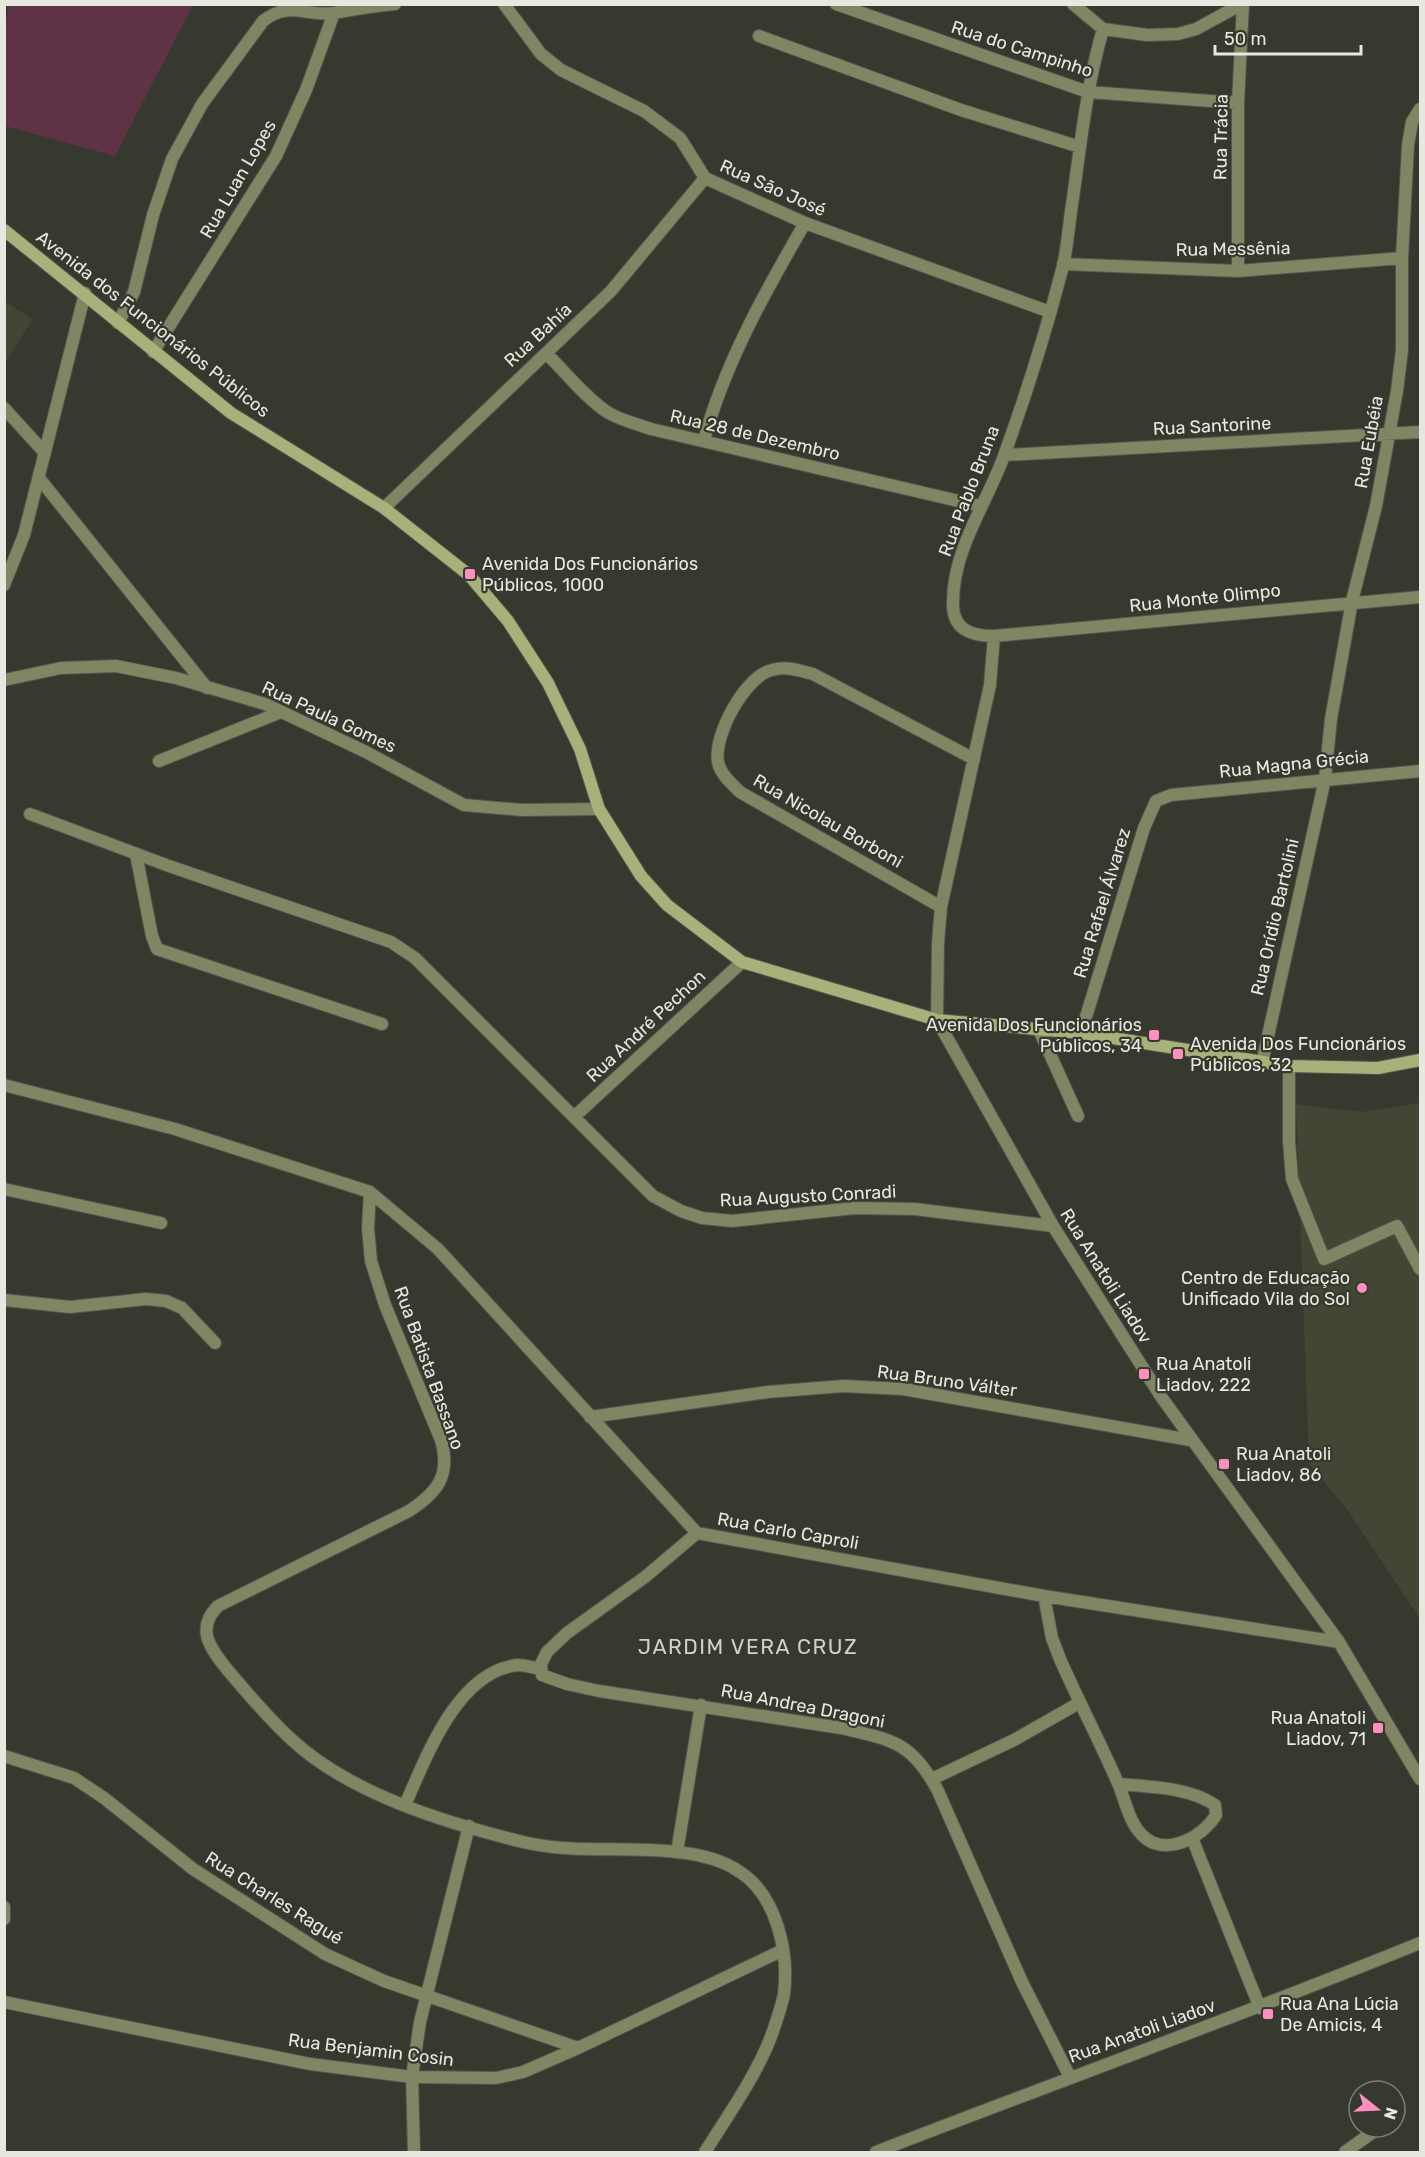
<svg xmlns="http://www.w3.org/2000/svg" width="1425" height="2157" viewBox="0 0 1425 2157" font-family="Rubik,sans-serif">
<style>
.built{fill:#424634}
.green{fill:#603246}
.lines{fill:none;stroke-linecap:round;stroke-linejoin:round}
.lane-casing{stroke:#52554a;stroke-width:14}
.street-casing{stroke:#52554a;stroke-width:14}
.secondary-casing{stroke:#52554a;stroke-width:14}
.lane{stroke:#7f8663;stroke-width:12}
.street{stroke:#7f8663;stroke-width:12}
.secondary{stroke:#a7b27a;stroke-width:12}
.poi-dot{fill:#fd8ebe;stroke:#36392d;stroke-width:2}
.labels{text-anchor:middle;stroke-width:4.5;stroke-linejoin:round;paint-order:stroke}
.street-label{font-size:18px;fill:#e7e9e1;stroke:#36392d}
.poi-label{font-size:18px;fill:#e7e9e1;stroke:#36392d;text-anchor:start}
.quarter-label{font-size:21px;letter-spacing:1.5px;fill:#cfd3c4;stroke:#36392d}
</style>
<rect width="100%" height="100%" fill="#36392d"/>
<path class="built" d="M5 302 33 319 5 363Z
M1420 1103V1619L1346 1508 1309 1464 1296 1104 1361 1112Z"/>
<path class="green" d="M9 5H193L115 156 5 126 4 31Z"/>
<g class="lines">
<defs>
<path id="lane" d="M4 408 45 453
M39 478 207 688
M159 761 281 712
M136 854 152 936 157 949 382 1024
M1039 1030 1078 1116
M1289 1066V1141L1292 1179 1324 1259 1397 1226 1420 1269
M932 1779 1014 1740 1079 1703
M405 1805C426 1758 457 1671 518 1665 525 1665 534 1668 541 1669
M1192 1838 1260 2008
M677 1852 701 1705
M414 2152 412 2077 420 2022 469 1826"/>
<path id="street" d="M504 4 541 54 561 70 644 111 680 138 705 178 805 223 1050 312
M836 4 1088 92 1238 103
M1073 4 1103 29 1147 35 1178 34 1196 29 1242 4
M1103 29C1087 84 1081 141 1073 198 1069 221 1068 244 1063 266 1047 328 1027 392 1005 453 988 502 953 548 953 602 952 629 970 636 994 636L1420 597
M759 36 961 110 1080 147
M1063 264 1238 271 1402 258
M1238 271V103L1243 4
M118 323 134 292 153 215 172 159 202 104 263 21C290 0 306 17 334 13 355 9 374 6 395 4
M153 352 276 156 306 90 334 13
M546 353C566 373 584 396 607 412 620 420 637 424 651 429L980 506
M704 440C725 363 765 292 805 223
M1005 455 1420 432
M384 508 611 291 705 178
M4 585 24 535 85 293
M994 636 990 685 941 907 938 943 937 1020 1053 1226 1162 1398 1339 1642 1420 1779
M4 680 61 668 116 666 176 678 265 704 366 752 464 805 522 810 599 809
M30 814 169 866 391 942 415 958 653 1196 681 1211 702 1218 732 1221 855 1208 915 1209 1053 1226
M941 907 740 792C732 784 720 774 718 762 713 736 745 676 772 670 787 666 798 670 813 674L974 759
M1081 1033 1144 828 1156 801 1171 795 1420 771
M1262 1063 1325 779 1331 719 1352 601 1376 506 1397 391 1402 350V258L1408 145 1412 122 1420 109
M4 1085 175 1129 370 1192 438 1249 697 1533 1044 1596 1339 1642
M575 1116 742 962
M4 1189 161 1223
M370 1192 368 1228 371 1261 385 1305 441 1440C451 1475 438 1492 409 1511L218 1606C196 1628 209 1647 226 1668 246 1692 268 1718 291 1739 350 1794 446 1823 523 1842 573 1854 625 1846 676 1852 697 1854 723 1860 740 1872 777 1896 789 1953 784 1994 782 2005 777 2019 773 2031 759 2072 728 2115 705 2152
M4 1300 70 1307 146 1299 166 1301 182 1308 215 1343
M590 1417 768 1392 843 1386 903 1389 1190 1440
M697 1533 645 1577 567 1633 547 1652 541 1664 542 1675 567 1684 599 1691 841 1728C893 1740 912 1742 938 1791L1022 1982 1070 2077
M1044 1596 1052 1638 1060 1659C1078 1700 1099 1740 1117 1781 1125 1798 1128 1821 1142 1835 1164 1858 1202 1838 1216 1815L1215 1805C1189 1787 1149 1787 1119 1784
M4 1756 74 1778 104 1798 193 1869 325 1954 384 1981 578 2048
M4 1907V1919
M4 2002 310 2064 412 2077 496 2078 523 2072 578 2048 783 1950
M1395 2116 1399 2113
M876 2152C1057 2082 1240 2016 1420 1943
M1345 2152 1380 2127"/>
<path id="secondary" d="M4 230 231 413 384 508 469 575 508 621 548 683 580 749 599 809 641 876 667 905 742 962 937 1020 1081 1033 1289 1066 1378 1068 1420 1060"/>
</defs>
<use href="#lane" class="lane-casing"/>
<use href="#street" class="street-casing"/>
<use href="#secondary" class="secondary-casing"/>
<use href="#lane" class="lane"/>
<use href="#street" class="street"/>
<use href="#secondary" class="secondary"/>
</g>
<g class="poi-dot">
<rect x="464" y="568" width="12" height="12" rx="3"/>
<rect x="1148" y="1029" width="12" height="12" rx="3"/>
<rect x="1172" y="1048" width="12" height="12" rx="3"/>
<circle cx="1362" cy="1288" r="6"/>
<rect x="1138" y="1368" width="12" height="12" rx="3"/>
<rect x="1218" y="1458" width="12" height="12" rx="3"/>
<rect x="1372" y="1722" width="12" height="12" rx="3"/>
<rect x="1262" y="2008" width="12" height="12" rx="3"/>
</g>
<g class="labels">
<g class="street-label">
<text transform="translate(1022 49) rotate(18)" y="6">Rua do Campinho</text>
<text transform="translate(1221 137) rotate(-89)" y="6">Rua Trácia</text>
<text transform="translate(238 179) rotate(-60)" y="6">Rua Luan Lopes</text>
<text transform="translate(773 188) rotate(24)" y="6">Rua São José</text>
<text transform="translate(1233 249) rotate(-1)" y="6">Rua Messênia</text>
<text transform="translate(153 324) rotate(38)" y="6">Avenida dos Funcionários Públicos</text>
<text transform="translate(538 335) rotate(-43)" y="6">Rua Bahía</text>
<text transform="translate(1212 426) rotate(-3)" y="6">Rua Santorine</text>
<text transform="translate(755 435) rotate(13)" y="6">Rua 28 de Dezembro</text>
<text transform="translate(1369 442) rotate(-80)" y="6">Rua Eubéia</text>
<text transform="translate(969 491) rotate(-69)" y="6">Rua Pablo Bruna</text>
<text transform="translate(1205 598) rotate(-6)" y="6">Rua Monte Olimpo</text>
<text transform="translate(329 717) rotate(25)" y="6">Rua Paula Gomes</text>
<text transform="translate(1294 764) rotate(-6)" y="6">Rua Magna Grécia</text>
<text transform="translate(828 821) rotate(30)" y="6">Rua Nicolau Borboni</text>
<text transform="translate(1102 903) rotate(-73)" y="6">Rua Rafael Álvarez</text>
<text transform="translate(1275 917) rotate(-77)" y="6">Rua Orídio Bartolini</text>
<text transform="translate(646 1026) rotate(-43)" y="6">Rua André Pechon</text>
<text transform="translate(808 1196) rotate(-3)" y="6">Rua Augusto Conradi</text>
<text transform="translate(1106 1276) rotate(58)" y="6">Rua Anatoli Liadov</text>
<text transform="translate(429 1368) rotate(70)" y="6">Rua Batista Bassano</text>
<text transform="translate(947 1381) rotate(8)" y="6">Rua Bruno Válter</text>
<text transform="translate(788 1531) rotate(10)" y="6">Rua Carlo Caproli</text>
<text transform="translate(803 1706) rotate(11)" y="6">Rua Andrea Dragoni</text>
<text transform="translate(274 1898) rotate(32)" y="6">Rua Charles Ragué</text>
<text transform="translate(1142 2031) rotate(-20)" y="6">Rua Anatoli Liadov</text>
<text transform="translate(371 2050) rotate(7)" y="6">Rua Benjamin Cosin</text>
</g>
<g class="poi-label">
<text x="482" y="570">Avenida Dos Funcionários<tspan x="482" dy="21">Públicos, 1000</tspan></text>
<text x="1142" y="1031" text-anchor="end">Avenida Dos Funcionários<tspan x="1142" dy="21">Públicos, 34</tspan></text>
<text x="1190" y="1050">Avenida Dos Funcionários<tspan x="1190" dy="21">Públicos, 32</tspan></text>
<text x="1350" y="1284" text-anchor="end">Centro de Educação<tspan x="1350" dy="21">Unificado Vila do Sol</tspan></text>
<text x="1156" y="1370">Rua Anatoli<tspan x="1156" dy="21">Liadov, 222</tspan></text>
<text x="1236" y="1460">Rua Anatoli<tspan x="1236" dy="21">Liadov, 86</tspan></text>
<text x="1366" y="1724" text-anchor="end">Rua Anatoli<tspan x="1366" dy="21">Liadov, 71</tspan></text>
<text x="1280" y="2010">Rua Ana Lúcia<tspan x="1280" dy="21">De Amicis, 4</tspan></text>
</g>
<g class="quarter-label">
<text x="748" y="1654">JARDIM VERA CRUZ</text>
</g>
</g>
<rect width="1425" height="2157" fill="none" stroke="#e7e9e1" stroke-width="12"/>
<g transform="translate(1377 2109) rotate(108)"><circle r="28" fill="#36392d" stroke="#7d7f75" stroke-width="1.5"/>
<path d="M0-4.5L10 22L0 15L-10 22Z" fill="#fd8ebe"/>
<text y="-9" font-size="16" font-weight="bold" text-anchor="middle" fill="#e7e9e1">N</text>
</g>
<path d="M1215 45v9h146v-9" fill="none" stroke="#e7e9e1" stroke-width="3"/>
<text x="1224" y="45" font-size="18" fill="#e7e9e1" stroke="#36392d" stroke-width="4.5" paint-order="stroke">50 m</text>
</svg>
